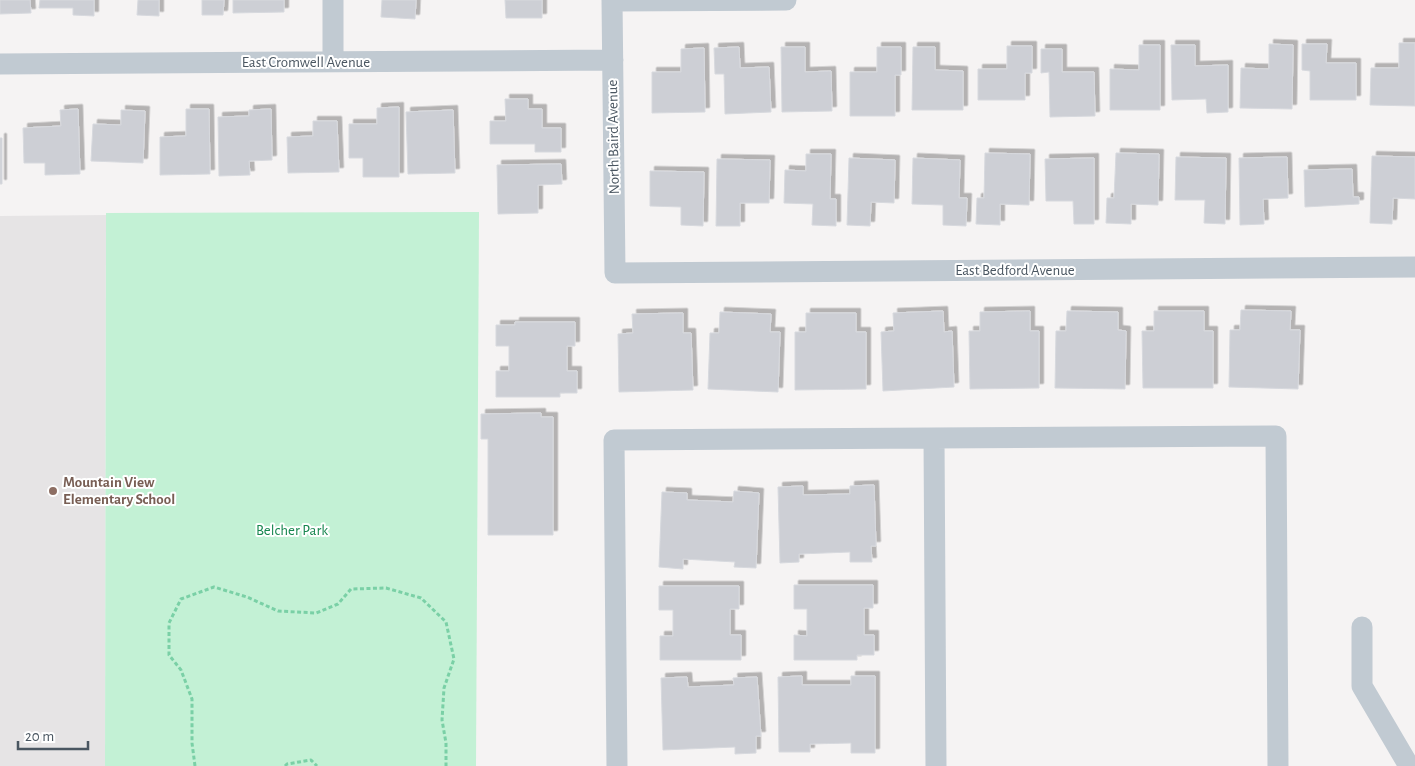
<svg xmlns="http://www.w3.org/2000/svg" width="1415" height="766" viewBox="0 0 1415 766" font-family="'Alegreya Sans',sans-serif">
<style>
.education{fill:#e6e4e5}
.green{fill:#c3f1d5}
.building{fill:#cdcfd5;stroke:#d7d9de;filter:url(#shadow)}
.lines{fill:none;stroke-linecap:round;stroke-linejoin:round}
.path{stroke:#7ad0a6;stroke-width:3;stroke-dasharray:4 2.5;stroke-linecap:butt}
.street{stroke:#c1cad2;stroke-width:21}
.education-dot{fill:#8d6e63;stroke:#fff;stroke-width:2}
.labels{text-anchor:middle;stroke-width:4;stroke-linejoin:round;paint-order:stroke}
.street-label{font-size:15px;fill:#4a5661;stroke:#fff}
.education-label{font-size:15px;font-weight:bold;fill:#785e54;stroke:#fff;text-anchor:start}
.park-label{font-size:15px;fill:#17864f;stroke:#fff}
</style>
<defs>
<filter id="shadow"><feDropShadow dx="4.5" dy="-4.5" stdDeviation="0" flood-color="#0004"/></filter>
</defs>
<rect width="100%" height="100%" fill="#f5f3f3"/>
<path class="education" d="M106 215 105 766H0V216Z"/>
<path class="green" d="M479 212 476 766H105L106 213Z"/>
<path class="building" d="M0 0H30L31 13 0 14Z
M40 0H94V16L73 15V8H39Z
M138 0H159V16L137 15Z
M202 0H224L223 15H202Z
M233 0H284V12L233 13Z
M382 0H416L415 19 381 17Z
M505 0H542V18H506Z
M1399 43H1415V106L1370 105 1371 68H1399Z
M1269 44 1293 45 1292 109 1240 108 1241 68 1269 69Z
M1302 44H1327L1326 63H1356V100H1310V71L1302 70Z
M1139 45H1160V110H1110V69L1139 70Z
M1171 45H1195V66L1228 65V112L1207 113 1206 99 1172 100Z
M1007 46H1032V73H1025V100H978V69H1007Z
M739 47 740 68 769 67 771 112 725 114 724 74H715L714 48Z
M781 47H805V72L831 71 832 111 782 112Z
M877 47H901V75H895V116H850V72H877Z
M913 47H935V70L963 71V110H912Z
M704 48 705 112 652 113V72H681V49Z
M1041 49H1062V72H1094L1095 116 1050 117 1049 72 1041 73Z
M505 99H528V109H542V128H561V152H535V144H490V121H506Z
M399 107V177H363V158H349V124H377V108Z
M78 109 80 174 45 175V163H24L23 128 61 126 60 110Z
M186 109H209L210 174 160 175V137L186 136Z
M271 109 272 160 249 161 250 175 219 176 218 117 249 116V110Z
M121 110 145 111 143 163 91 161 93 124 121 125Z
M453 110 455 173 408 174 406 112Z
M313 121H337L339 172 288 173 287 137 313 136Z
M0 138H2V184H0Z
M985 153 1030 154 1029 205 1000 204V225L976 224 977 198H984Z
M1116 153 1159 154 1158 205 1131 204V224L1106 223 1107 198H1114Z
M806 154H831L830 199H836V226L812 225 813 204 784 203 785 170 806 171Z
M1372 156 1415 157V199L1393 198 1392 224 1370 223Z
M1176 157 1226 158 1225 224 1204 223 1205 200H1175Z
M1287 157 1288 198 1263 199 1264 224 1240 225 1239 158Z
M849 158 895 160 894 203 871 202 870 226 847 225Z
M913 158 960 160 959 198H967L966 226 943 225V205L912 204Z
M1094 158V224H1074L1073 201H1046L1045 159Z
M717 159 770 160 769 203H740V226H716Z
M561 164 562 184 538 185V213L498 214 497 165Z
M1352 169 1353 197H1359V204L1305 207 1304 170Z
M650 171 704 172 703 226 681 225V207L650 206Z
M1241 310 1291 311 1290 330H1300L1298 389 1229 387 1230 330H1240Z
M943 311 944 332 952 331 954 387 883 391 881 332 894 331 893 313Z
M1030 311V331H1039V388L970 389 969 331H980V312Z
M1067 311 1118 312V330L1126 331 1125 389 1055 388 1056 331H1066Z
M1154 311H1204V331H1213V388H1143L1142 331H1154Z
M720 312 771 314 770 332H780L778 392 708 389 710 333H719Z
M683 313V333H691L693 390 619 392 618 334 633 333 632 314Z
M806 313H856V332H866V389L795 390V332H806Z
M515 322H575V346H567V371H577V393H560V397H496V371H509V346H496V325H515Z
M541 413V417H553V535H488V439H481V414Z
M874 485 876 546H871L872 562H850V552L799 554V562L780 563 778 487 803 486V495L850 494V486Z
M734 491 759 493 756 568 734 567 735 562 683 559V569L659 567 662 492 687 493V500L733 502Z
M794 585H873V608H864V635H874V655H857V660H794V635L807 636V609H794Z
M659 586H739V609H730V635H741V660H660V636H673V610H659Z
M802 676V685H851V676H875V753H851V743L810 744V752H779L778 677Z
M687 677 688 687 734 685 733 678 757 677 761 736H756V753L735 754V747L663 750 661 678Z"/>
<g class="lines">
<path class="path" d="M195 766 192 743V699L181 670 169 655V623L181 599 214 587 247 597 278 611 316 613 338 604 351 589 386 588 421 598 446 622 454 659 444 688 442 720 446 743V766
M285 766 287 764 311 760 317 766"/>
<path class="street" d="M612 0 615 273 1415 267
M612 1 786 0
M333 62V0
M0 64 613 60
M934 438 936 766
M1362 627V686L1409 766
M617 766 614 440 1276 436 1278 766"/>
</g>
<circle class="education-dot" cx="53" cy="491" r="5"/>
<g class="labels">
<g class="street-label">
<text x="306" y="67">East Cromwell Avenue</text>
<text transform="translate(613 137) rotate(-91)" y="5">North Baird Avenue</text>
<text x="1015" y="275">East Bedford Avenue</text>
</g>
<g class="education-label">
<text x="63" y="487">Mountain View<tspan x="63" dy="17">Elementary School</tspan></text>
</g>
<g class="park-label">
<text x="292" y="535">Belcher Park</text>
</g>
</g>
<path d="M18 741v8h70v-8" fill="none" stroke="#4a5661" stroke-width="2.5"/>
<text x="25" y="741" font-size="15" fill="#4a5661" stroke="#ffffff" stroke-width="4" paint-order="stroke">20 m</text>
</svg>
